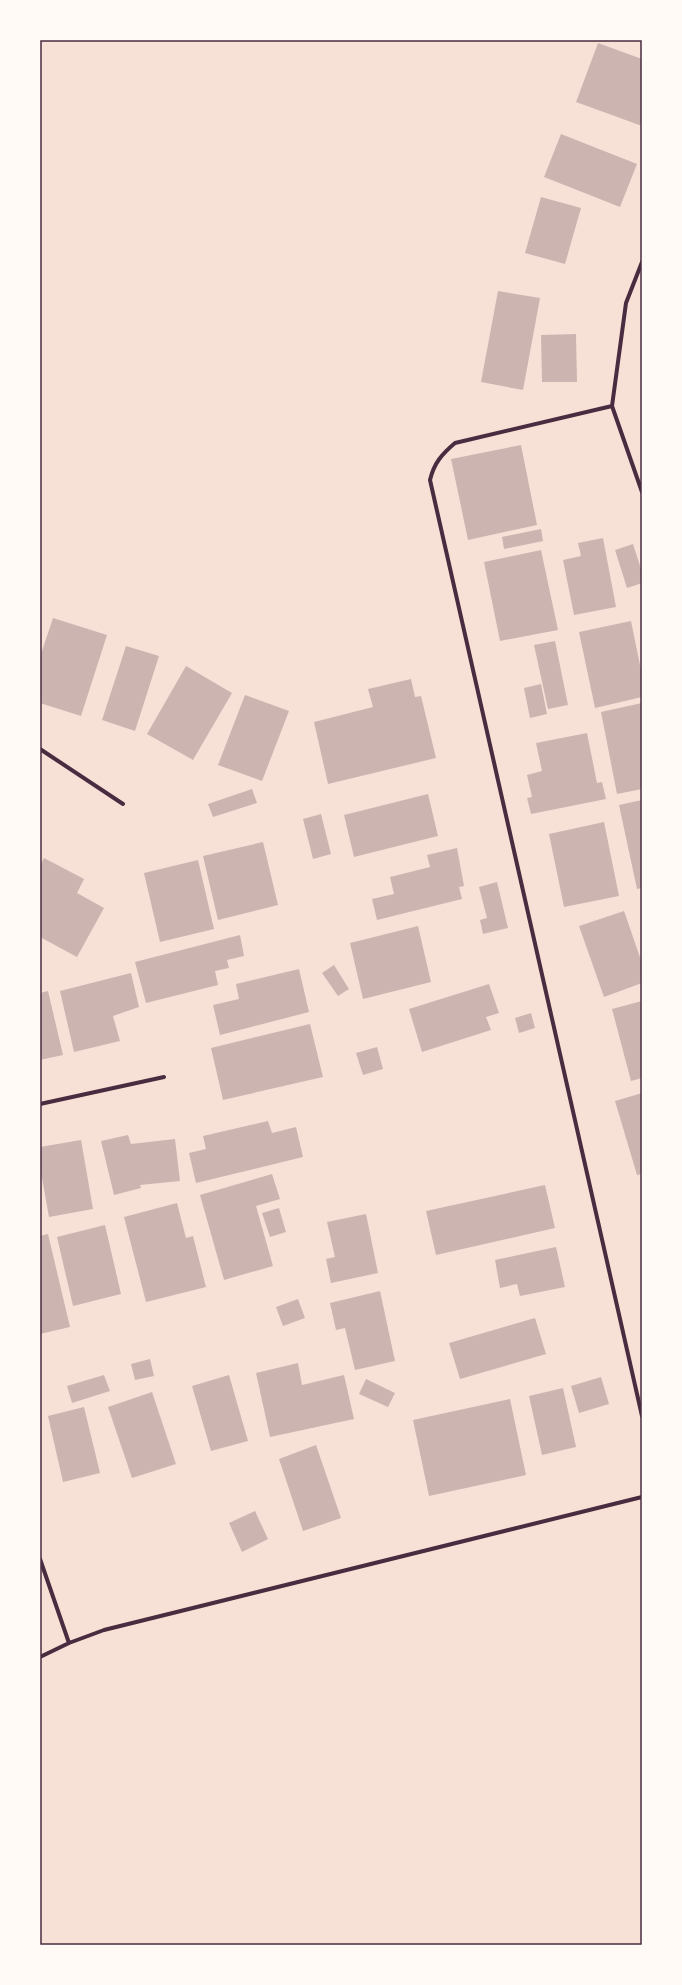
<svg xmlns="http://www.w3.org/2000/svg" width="682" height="1985" viewBox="0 0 682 1985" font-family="Mulish,sans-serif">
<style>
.building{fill:#ccb4b1}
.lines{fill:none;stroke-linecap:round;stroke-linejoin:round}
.minor{stroke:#4a2c40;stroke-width:4}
.neatline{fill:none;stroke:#4a2c40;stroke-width:1.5}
</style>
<rect width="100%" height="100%" fill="#f7e1d7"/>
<path class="building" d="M598 43 642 59V126L576 102Z
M561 134 637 164 620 207 544 177Z
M541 197 581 208 565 264 525 253Z
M498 291 540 298 523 390 481 382Z
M576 334 577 382H542L541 335Z
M521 445 537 525 468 540 451 459Z
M541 529 543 541 504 549 502 537Z
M603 538 616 607 574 615 563 560 581 556 578 543Z
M633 544 642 572V583L627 588 615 550Z
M541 550 558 630 500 641 484 562Z
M53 618 107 635 81 716 40 703V657Z
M631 621 642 675V697L595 708 579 632Z
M555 641 568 705 548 709 534 645Z
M126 646 159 656 135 731 102 720Z
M186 666 232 693 193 760 147 734Z
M411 679 415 697 421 696 436 758 328 784 314 722 373 707 368 689Z
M541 684 547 714 530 718 524 688Z
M245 695 289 711 262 781 218 765Z
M642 703V789L617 794 601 712Z
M587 733 597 783 602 782 606 799 531 814 527 798 532 797 527 775 542 771 536 743Z
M252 789 257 803 213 817 208 804Z
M428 794 438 836 354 857 344 815Z
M642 800V888L637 889 619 805Z
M321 814 331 854 313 859 303 819Z
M604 822 619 896 564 907 549 834Z
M263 842 278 905 218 920 203 856Z
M457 848 464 886 459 887 462 899 377 920 372 899 394 894 390 877 430 867 427 855Z
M44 858 84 879 77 893 104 908 77 957 40 937V866Z
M198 860 214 929 160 942 144 873Z
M497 882 508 928 483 934 480 920 487 918 479 887Z
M624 911 642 963V983L604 997 579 926Z
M418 926 431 982 363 999 350 943Z
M240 935 244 956 227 960 229 968 215 971 218 985 146 1003 135 962Z
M334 965 349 989 338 996 322 973Z
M299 969 309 1012 220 1035 213 1005 239 999 236 984Z
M131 973 139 1007 113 1016 120 1041 74 1052 60 991Z
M489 984 499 1013 486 1017 491 1030 422 1052 409 1009Z
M48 991 63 1055 40 1060V993Z
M642 1001V1078L631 1081 612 1009Z
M531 1013 535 1028 519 1033 515 1018Z
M310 1024 323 1077 223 1100 211 1048Z
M377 1047 383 1069 363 1075 356 1053Z
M642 1093V1174L637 1175 615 1101Z
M268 1121 272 1133 296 1127 303 1157 196 1183 189 1153 206 1149 203 1136Z
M128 1135 131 1144 175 1139 180 1181 140 1185 141 1188 114 1195 101 1141Z
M81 1140 93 1209 49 1217 40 1167V1147Z
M272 1174 280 1199 256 1206 273 1266 224 1280 200 1195Z
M545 1185 555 1228 436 1255 426 1211Z
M177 1203 186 1238 193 1236 206 1287 146 1302 124 1217Z
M279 1208 286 1232 270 1237 262 1213Z
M366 1214 378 1273 331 1283 326 1259 335 1257 327 1222Z
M105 1225 121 1294 73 1306 57 1237Z
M48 1234 70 1327 40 1334V1236Z
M556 1247 565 1287 520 1296 517 1284 500 1288 495 1260Z
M380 1291 395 1361 355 1370 345 1328 336 1330 330 1303Z
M298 1299 305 1318 283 1326 276 1307Z
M535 1318 546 1354 460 1379 449 1343Z
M150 1359 154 1376 135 1380 131 1364Z
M298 1363 302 1385 344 1375 354 1419 270 1437 256 1373Z
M104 1375 110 1391 72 1403 67 1386Z
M229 1375 248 1441 211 1451 192 1386Z
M601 1377 609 1404 579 1413 571 1386Z
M366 1379 395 1393 388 1407 359 1394Z
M563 1388 576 1447 542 1455 529 1396Z
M152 1392 176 1464 132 1478 108 1407Z
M510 1399 526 1475 429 1496 413 1420Z
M84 1407 100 1473 63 1482 48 1416Z
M316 1445 341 1518 303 1531 279 1459Z
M255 1511 268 1539 242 1552 229 1523Z"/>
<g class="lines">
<path class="minor" d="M642 262 626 303 612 406 642 492
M612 406 455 443C442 454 434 463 430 480L642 1416
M40 749 123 804
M40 1104 164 1077
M40 1559 69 1643
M40 1657 69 1643 104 1630 642 1497"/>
</g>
<rect width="682" height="1985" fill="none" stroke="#fffaf5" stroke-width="82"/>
<rect x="41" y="41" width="600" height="1903" class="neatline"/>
</svg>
